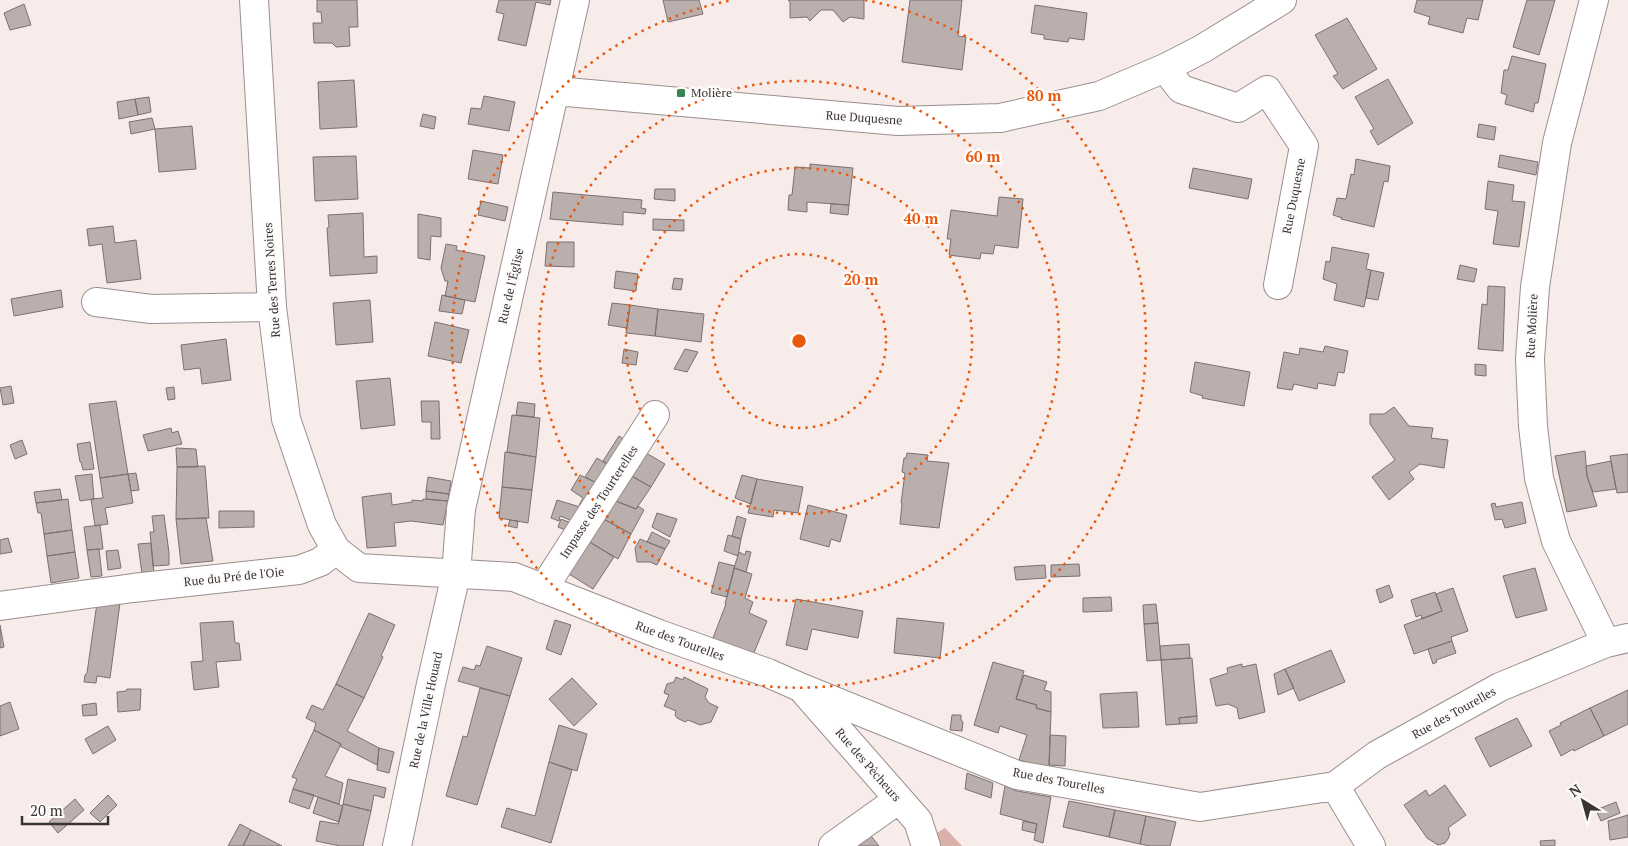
<svg xmlns="http://www.w3.org/2000/svg" width="1628" height="846" viewBox="0 0 1628 846" font-family="'PT Serif',serif">
<style>
.forest{fill:#dbafaa}
.building{fill:#bbafae;stroke:#7c7170}
.lines{fill:none;stroke-linecap:round;stroke-linejoin:round}
.minor-casing{stroke:#9a8f8e;stroke-width:30}
.minor{stroke:#fff;stroke-width:28}
.ring{fill:none;stroke:#e8590c;stroke-width:2.5;stroke-dasharray:2.5 5}
.poi-dot{fill:#388554;stroke:#fefcfb;stroke-width:2}
.labels{text-anchor:middle;stroke-width:5;stroke-linejoin:round;paint-order:stroke}
.poi-label{font-size:12px;fill:#3a3534;stroke:#fefcfb;text-anchor:start}
.street-label{font-size:12px;fill:#3a3534;stroke:#fefcfb}
.centre{fill:#e8590c;stroke:#fefcfb;stroke-width:2.5}
.ring-label{font-size:15px;text-anchor:middle;font-weight:bold;fill:#e8590c;stroke:#fefcfb;stroke-width:5;stroke-linejoin:round;paint-order:stroke}
</style>
<rect width="100%" height="100%" fill="#f8ecea"/>
<path class="forest" d="M945 828 962 846H915Z"/>
<path class="building" d="M317 0H357L358 27H349L350 46 336 47 332 43H314L313 23H322L321 12H317Z
M499 0H551L550 5 536 2 526 46 498 40 504 14 496 12Z
M663 0H699L703 14 668 22Z
M788 0H864V19L850 17 843 22 833 10H821L810 21 807 17 790 18V2Z
M910 0H962L958 36 966 37 962 70 902 62Z
M1417 0H1483L1478 20 1467 18 1463 33 1428 24 1430 17 1414 12Z
M1527 0H1555L1539 55 1513 47Z
M24 4 31 25 10 30 4 13Z
M1035 5 1087 13 1084 40 1069 38 1068 42 1044 39V35L1031 33Z
M1347 18 1377 69 1343 89 1333 76 1338 74 1315 35Z
M1512 56 1546 64 1538 103H1535L1533 112 1505 104 1507 95 1501 93 1504 70H1508Z
M1388 79 1413 123 1378 145 1370 131 1374 129 1355 97Z
M354 80 357 127 320 129 318 82Z
M484 96 515 102 509 131 468 124 471 108 481 109Z
M149 97 151 112 138 115 135 99Z
M135 99 138 115 119 119 117 102Z
M423 114 436 117 434 129 420 126Z
M152 118 155 129 131 134 129 122Z
M1479 124 1496 127 1494 140 1477 137Z
M192 126 196 169 159 172 155 129Z
M473 150 503 155 498 184 468 179Z
M1500 155 1538 162 1536 175 1498 167Z
M356 156 358 199 315 201 313 157Z
M1356 159 1390 166 1388 182 1384 181 1374 227 1341 219 1342 218 1333 215 1337 198 1346 199 1351 174 1354 175Z
M810 164 853 168 849 205 807 202V212L788 210 789 195H792L795 167 810 168Z
M1193 168 1252 179 1248 199 1189 188Z
M1488 181 1514 185 1512 201 1525 202 1519 247 1493 244 1498 211 1485 209Z
M655 189H675V201L654 199Z
M553 192 642 200 641 208 646 209 645 214 623 212V225L550 219Z
M999 197 1023 199 1018 248 995 245 993 254 981 253 980 259 949 255 951 239H947L951 210 997 216Z
M481 201 508 207 505 221 478 215Z
M831 204 849 205 848 215 830 213Z
M363 213 364 257 377 256V273L330 276 327 228 329 227 328 215Z
M418 214 441 218V237L431 236 430 260 418 258Z
M653 219 684 220V231L653 230Z
M113 226 115 243 136 240 141 279 107 283 102 244 89 246 87 229Z
M547 242H574V267L545 266Z
M446 244 457 246 456 250 485 256 475 302 445 296 448 281H445L441 268Z
M1332 247 1369 254 1366 269 1371 270 1364 307 1334 300 1337 284 1323 279 1326 261 1330 262Z
M1460 265 1477 269 1474 282 1457 279Z
M1371 270 1384 273 1378 300 1366 298Z
M616 271 638 274 636 291 614 288Z
M674 278 683 279 681 290 672 289Z
M1488 286 1505 287 1503 351 1478 349 1482 304 1487 305Z
M61 290 63 307 14 316 11 299Z
M442 295 465 300 462 314 439 311Z
M370 300 373 342 336 345 333 303Z
M612 303 630 305 627 328 608 325Z
M630 305 658 309 655 336 626 333Z
M658 309 704 314 701 342 655 336Z
M435 322 469 330 461 363 428 356Z
M226 339 231 380 202 384 200 368 184 370 181 345Z
M1325 346 1348 351 1344 373 1338 372 1335 386 1318 383 1317 389 1294 384 1292 390 1277 388 1284 352 1299 355 1300 348 1323 352Z
M624 349 638 352 636 365 622 363Z
M685 349 698 352 687 372 674 369Z
M1195 362 1250 372 1244 406 1202 398 1203 396 1190 392Z
M1475 364 1486 365V376L1475 375Z
M390 378 395 425 361 429 356 381Z
M11 386 14 403 3 405 0 388Z
M174 387 175 399 168 400 166 388Z
M116 401 128 474 100 478 89 404Z
M421 401H439L440 439H431V422H422Z
M518 402 535 404 534 417 516 415Z
M1394 407 1409 426 1433 428 1431 438 1448 440 1444 468 1420 464 1409 472 1414 479 1389 500 1372 477 1395 460 1370 424V414H1384Z
M512 415 540 418 536 457 507 452Z
M171 428 172 433 178 431 182 444 148 451 143 435Z
M619 436 629 443 613 467 603 461Z
M22 440 27 454 15 459 10 445Z
M90 442 94 469 83 470 81 462H80L77 444Z
M176 448 196 449 198 467H177Z
M641 450 665 464 651 487 628 474Z
M1585 451 1587 476 1597 506 1567 512 1555 456Z
M505 452 536 457 532 490 502 487Z
M907 453 928 455 927 461 949 463 939 528 900 524 902 503H901L905 473 902 472 904 458H906Z
M1628 454V492L1617 493 1610 456Z
M597 458 616 470 605 487 585 477Z
M1611 461 1616 489 1593 492 1587 476 1586 466Z
M205 466 209 518 176 519 177 467Z
M136 473 139 490 131 491 128 474Z
M92 474 94 499 80 501 75 476Z
M128 474 133 503 105 508 108 524 95 526 91 499 103 498 100 478Z
M628 474 651 487 636 509 613 500Z
M580 475 605 487 587 516 579 505 583 498 571 490Z
M742 475 757 479 751 504 735 498Z
M428 477 451 481 449 494 426 491Z
M757 479 803 487 798 513 774 510 773 517 748 513Z
M502 487 532 490 528 523 499 518Z
M60 489 62 500 36 503 34 492Z
M426 491 449 494 448 501 426 499Z
M391 493 392 505 412 502V500L423 501V499L448 501 443 525 411 521 394 523 396 546 367 548 362 497Z
M68 499 72 530 44 534 41 513H38L36 503Z
M557 500 580 507V524L560 516 559 521 551 518Z
M613 500 636 509 638 506 644 510 631 534 602 518Z
M1522 502 1526 523 1505 528 1502 519 1495 520 1491 504 1495 503 1496 507Z
M808 505 847 515 840 542 831 539 829 547 800 539Z
M219 511H254V527L219 528Z
M657 513 677 519 670 537 652 527Z
M164 515 169 553V565L153 566 150 532H154L152 516Z
M737 516 746 519 741 539 732 536Z
M206 518 213 561 181 564 176 519Z
M602 518 631 534 618 559 588 541Z
M561 519 571 523 568 531 558 527Z
M510 520 518 521 517 528 508 526Z
M100 525 103 549 87 550 84 527Z
M72 530 75 552 47 556 44 534Z
M652 532 670 541 665 549 647 542Z
M728 535 741 539 738 556 724 551Z
M8 538 12 552 0 554V540Z
M640 539 665 549 657 565 650 562H637L635 548Z
M588 541 614 557 593 589 569 574Z
M151 543 154 573 142 574 138 544Z
M99 549 102 576 91 577 87 550Z
M118 550 121 568 108 570 106 551Z
M746 551 751 552 746 572 734 568 739 552 745 555Z
M75 552 79 578 51 583 47 556Z
M719 562 735 566 727 597 711 593Z
M1079 564 1080 576 1051 577V565Z
M1045 565 1046 578 1016 580 1014 567Z
M734 568 752 574 745 598 753 602 749 613 767 621 753 655 713 638 726 604H725Z
M1535 568 1547 610 1516 618 1503 576Z
M1389 585 1393 597 1380 603 1376 590Z
M1453 588 1468 631 1451 637 1452 641 1414 654 1404 625 1442 611 1436 594Z
M1435 592 1442 611 1422 619 1421 615 1416 617 1411 600Z
M1111 597 1112 611 1083 612V598Z
M796 599 863 611 858 638 812 629 807 650 786 645Z
M97 603H120L110 678 97 676 96 683 84 682 85 675 87 673Z
M1156 604 1158 623 1144 624 1143 605Z
M369 613 395 625 381 656 383 657 364 698 336 684Z
M897 618 944 623 940 658 894 653Z
M555 620 571 625 561 655 546 649Z
M233 621 235 643H239L241 660 216 662 219 687 194 690 191 662 203 661 200 623Z
M1158 623 1161 660 1147 661 1144 624Z
M0 625 4 647 0 648Z
M1452 641 1456 653 1436 660 1437 662 1433 664 1428 649Z
M1189 644 1190 658 1161 660 1160 646Z
M487 646 522 658 510 696 458 681 463 667 474 670 476 665 480 666Z
M1331 650 1345 682 1299 701 1285 669Z
M1192 658 1197 716 1179 718 1180 724 1166 725 1161 660Z
M993 662 1024 671 1016 699 1037 705 1036 708 1051 712 1049 769 1019 760 1027 735 1000 726 998 733 974 725Z
M1242 664V667L1256 664 1265 712 1239 719 1237 708 1228 704 1216 706 1210 679 1228 673 1227 668Z
M1285 669 1294 688 1278 695 1274 674Z
M1024 675 1047 682 1044 690 1051 692V712L1036 708 1037 705 1016 699Z
M676 677 683 680 684 677 708 689 705 697 709 703 718 707 711 722 700 725 688 720 685 722 677 718 675 715 676 711 664 706 669 695 664 693 667 684 674 682Z
M572 678 597 704 574 726 549 699Z
M336 684 364 698 347 731 379 748 377 765 340 746 341 744 314 730 316 723 306 718 312 705 323 710Z
M480 688 510 696 477 805 446 796 463 736 467 737Z
M127 689H141L140 710 118 712 117 692 126 691Z
M1628 690V724L1604 736 1590 708Z
M1137 692 1139 727 1103 728 1100 694Z
M10 702 19 729 0 736V706Z
M96 703 97 715 83 716 82 705Z
M1590 708 1604 736 1574 751 1573 749 1561 756 1549 731 1561 725 1560 723Z
M952 715H961V720L963 722 962 731 950 730Z
M1197 716V723L1180 724 1179 718Z
M1517 718 1532 746 1490 767 1475 738Z
M559 725 587 734 577 771 549 762Z
M108 726 116 740 93 754 85 739Z
M314 730 341 744 325 776 343 783 339 804 293 789 297 779 292 777Z
M1050 735 1066 736 1065 766 1049 765Z
M379 748 394 752 389 773 377 770Z
M549 762 572 770 551 843 501 827 507 808 535 816Z
M967 773 993 783 991 798 965 789Z
M348 779 386 788 384 798 374 795 371 811 343 804Z
M1445 785 1466 815 1448 828 1450 834 1448 839 1445 843 1438 845 1427 838 1404 805 1426 790 1429 796Z
M1005 786 1017 791 1051 797 1043 843 1034 840 1037 824 1000 814Z
M293 789 314 795 309 809 289 802Z
M108 795 117 805 100 822 90 813Z
M318 797 343 806 339 822 313 813Z
M75 799 84 810 58 833 49 822Z
M1069 801 1115 810 1109 837 1063 827Z
M1616 802 1620 813 1601 821 1596 810Z
M343 804 371 811 363 846H340L316 841 320 821 338 824Z
M1115 810 1146 816 1140 844 1109 837Z
M1628 815V837L1610 840 1608 821Z
M1146 816 1176 822 1170 846H1150L1140 844Z
M1023 821 1037 824 1035 833 1022 830Z
M240 824 251 830 243 846H228Z
M251 830 282 846H243Z
M871 836 879 846H857Z
M1555 840V846H1541L1540 841Z"/>
<g class="lines">
<defs>
<path id="minor" d="M254 0 272 307 286 419 322 525 336 550 359 568 514 577 659 634 768 673 802 688 1017 775 1200 807 1335 786 1377 755 1500 687 1606 643 1628 638
M1594 0 1557 143 1535 287 1530 359 1533 426 1539 478 1556 541 1606 643
M1165 68 1181 89 1238 108 1267 90 1304 146 1278 285
M555 91 898 121 1000 118 1099 96 1165 68 1202 49 1282 0
M96 302 151 309 272 307
M543 589 655 415
M0 606 133 588 299 570 320 562 336 550
M804 691 918 821 926 846
M1335 786 1371 846
M397 846 431 684 456 574 461 509 575 0
M833 846 899 799"/>
</defs>
<use href="#minor" class="minor-casing"/>
<use href="#minor" class="minor"/>
</g>
<g class="ring">
<circle cx="799" cy="341" r="87"/>
<circle cx="799" cy="341" r="173"/>
<circle cx="799" cy="341" r="260"/>
<path d="M865 0A347 347 0 1 1 733 0"/>
</g>
<rect class="poi-dot" x="676" y="88" width="10" height="10" rx="2.5"/>
<g class="labels">
<g class="poi-label">
<text x="691" y="97">Molière</text>
</g>
<g class="street-label">
<text transform="translate(864 118) rotate(4)" y="4">Rue Duquesne</text>
<text transform="translate(1294 196) rotate(-79)" y="4">Rue Duquesne</text>
<text transform="translate(272 280) rotate(-94)" y="4">Rue des Terres Noires</text>
<text transform="translate(511 286) rotate(-77)" y="4">Rue de l'Église</text>
<text transform="translate(1532 326) rotate(-87)" y="4">Rue Molière</text>
<text transform="translate(599 502) rotate(-57)" y="4">Impasse des Tourterelles</text>
<text transform="translate(234 577) rotate(-6)" y="4">Rue du Pré de l'Oie</text>
<text transform="translate(680 641) rotate(20)" y="4">Rue des Tourelles</text>
<text transform="translate(426 710) rotate(-78)" y="4">Rue de la Ville Houard</text>
<text transform="translate(1454 713) rotate(-29)" y="4">Rue des Tourelles</text>
<text transform="translate(868 765) rotate(49)" y="4">Rue des Pêcheurs</text>
<text transform="translate(1059 781) rotate(11)" y="4">Rue des Tourelles</text>
</g>
</g>
<circle cx="799" cy="341" r="8" class="centre"/>
<g class="ring-label">
<text x="1044" y="101">80 m</text>
<text x="983" y="162">60 m</text>
<text x="921" y="224">40 m</text>
<text x="861" y="285">20 m</text>
</g>
<g transform="translate(1583 801) rotate(323)" stroke="#fefcfb" stroke-width="4" paint-order="stroke">
<path d="M0-4L9 19L0 12L-9 19Z" fill="#3a3534"/>
<text y="-8" font-size="14" font-weight="bold" text-anchor="middle" fill="#3a3534">N</text>
</g>
<path d="M22 816v8h86v-8" fill="none" stroke="#3a3534" stroke-width="2.5"/>
<text x="30" y="816" font-size="15" fill="#3a3534" stroke="#fefcfb" stroke-width="4" paint-order="stroke">20 m</text>
</svg>
